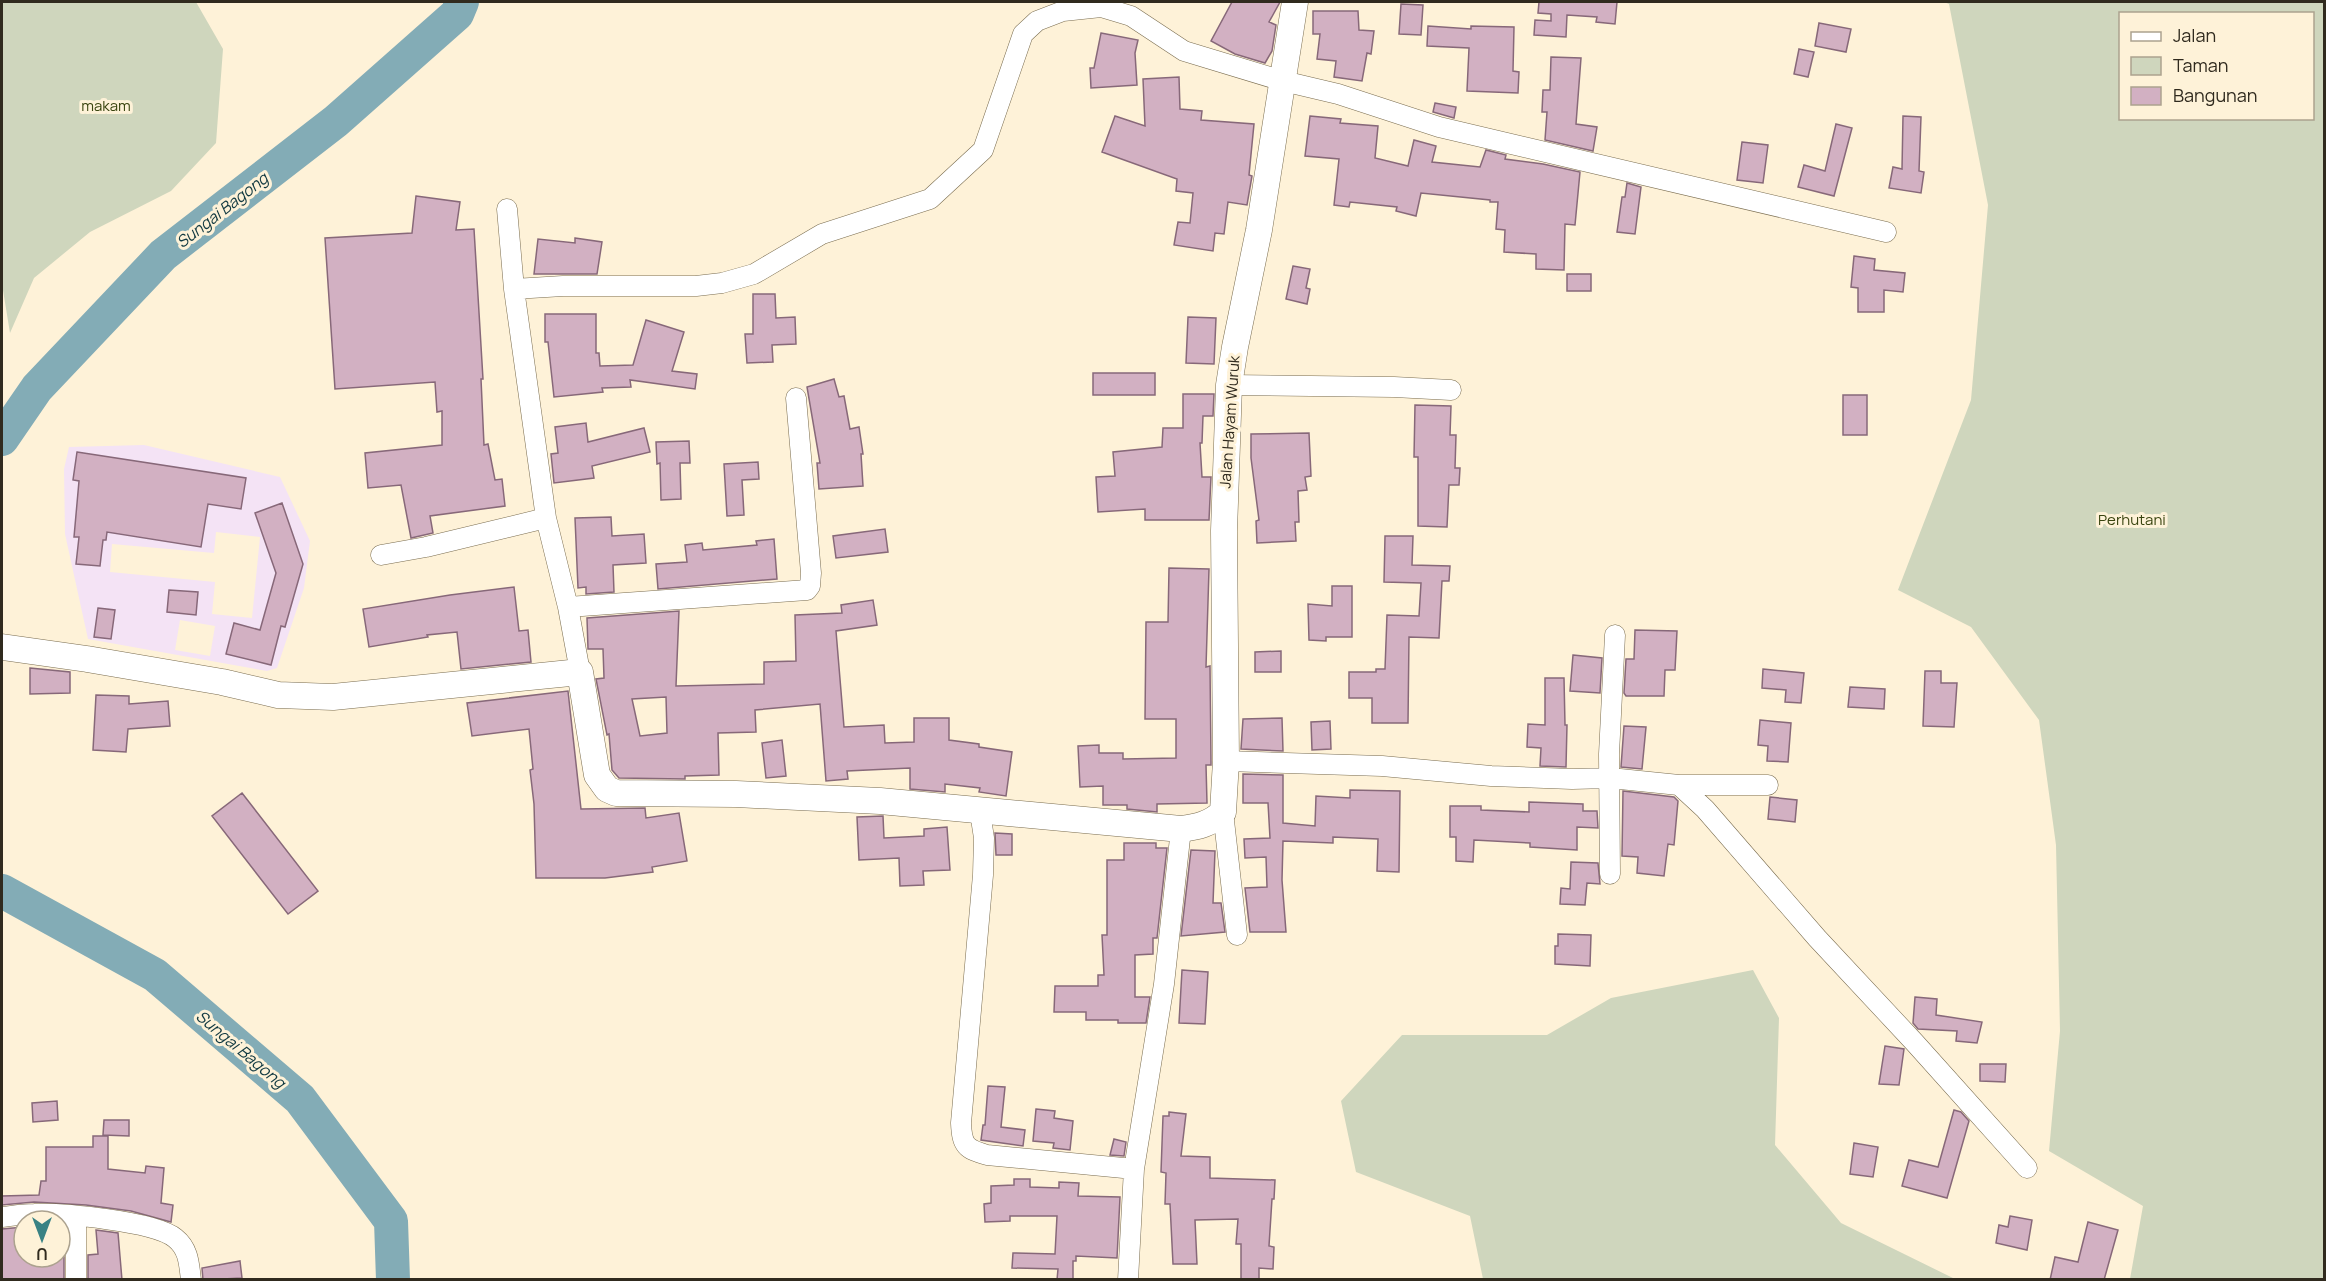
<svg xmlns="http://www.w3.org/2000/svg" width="2326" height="1281" viewBox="0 0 2326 1281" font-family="Manrope,sans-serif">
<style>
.education{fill:#f4e3f5;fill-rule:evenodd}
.green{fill:#cfd6bd;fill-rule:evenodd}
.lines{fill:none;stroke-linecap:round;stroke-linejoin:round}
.river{stroke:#83acb6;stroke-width:34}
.building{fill:#d2b0c2;stroke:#876879;stroke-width:1.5;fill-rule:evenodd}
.minor-casing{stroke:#7a6d50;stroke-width:21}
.tertiary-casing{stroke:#7a6d50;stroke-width:27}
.minor{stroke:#fff;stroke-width:20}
.tertiary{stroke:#fff;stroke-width:26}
.labels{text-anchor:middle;stroke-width:6;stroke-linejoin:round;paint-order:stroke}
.park-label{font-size:15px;fill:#39440f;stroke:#fef2d8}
.street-label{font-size:15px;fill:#302a1e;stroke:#fef2d8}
.water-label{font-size:16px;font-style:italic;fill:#103840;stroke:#fef2d8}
</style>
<rect width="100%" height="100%" fill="#fef2d8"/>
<path class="education" d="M144 445 280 477 310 541 304 588 277 668 267 671 88 639 65 534 64 469 69 447ZM77 452 155 464 151 492 73 480ZM160 465 245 478 241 509 156 496ZM78 497 106 540 74 537ZM282 503 303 564 285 627 263 620 276 573 255 513ZM216 532 260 537 252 618 212 614 215 582 110 572 112 544 214 553ZM78 543 102 545 100 566 76 564ZM169 590 197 592 196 615 168 612ZM98 608 115 610 111 639 95 637ZM180 620 215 626 210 656 175 650ZM278 635 271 665 227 654Z"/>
<path class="green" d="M2 2H196L223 49 216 143 171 191 90 232 34 278 10 333 2 284Z
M1944 2H2324V1279H2130L2143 1206 2049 1151 2060 1031 2056 845 2039 720 1971 627 1898 590 1971 400 1988 205 1949 4ZM2120 14H2312V118H2120Z
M1753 970 1779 1018 1775 1145 1841 1223 1955 1279H1483L1470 1216 1356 1172 1341 1101 1402 1035H1547L1611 998Z"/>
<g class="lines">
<path class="river" d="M2 439 37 388 163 255 336 121 457 14 462 2
M2 891 155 975 300 1099 391 1221 393 1280"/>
</g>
<path class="building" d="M1232 2H1280L1269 22 1276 25 1272 51 1265 63 1235 54 1211 41Z
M1539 2H1617L1615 24 1596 22 1597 17 1567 15 1566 37 1534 35 1535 20 1551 21V14L1538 13Z
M1401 4 1423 5 1421 35 1399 34Z
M1313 11H1358L1359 30 1374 31 1371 54 1367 53 1362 81 1334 77 1336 61 1317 59 1320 34H1313Z
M1819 23 1851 29 1846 52 1815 46Z
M1428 26 1471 29V26L1514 27 1513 71 1519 72 1518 93 1467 91 1469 48 1427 46Z
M1101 33 1138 40 1135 53 1137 85 1091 88 1090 68H1094Z
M1799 49 1814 52 1808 77 1794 74Z
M1551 57 1581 58 1576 124 1597 127 1593 151 1545 140 1547 112H1542L1543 90H1550Z
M1179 77 1180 109 1202 111 1201 120 1254 124 1249 175 1252 176 1247 205 1228 202 1224 234 1215 233 1213 251 1174 245 1178 222 1190 223 1193 193 1176 191 1177 179 1102 152 1115 116 1145 126 1143 79Z
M1435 103 1456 107 1454 118 1433 112Z
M1310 116 1341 119 1340 123 1378 126 1375 158 1408 166 1414 140 1436 146 1432 162 1480 167 1486 150 1506 155 1505 159 1543 164 1580 172 1575 225 1565 224 1564 270 1536 269V254L1504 252 1505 230 1496 229 1498 202H1490V200L1421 193 1416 216 1396 211 1397 207 1350 202 1349 207 1334 205 1339 159 1305 156Z
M1903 116 1921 117 1919 171 1924 172 1921 193 1889 188 1893 167 1902 169Z
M1836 124 1852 128 1834 196 1798 187 1804 165 1825 171Z
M1742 142 1768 145 1763 183 1737 180Z
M1627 183 1641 187 1635 234 1617 232 1622 197H1625Z
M416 196 460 202 456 230 474 229 483 379H481L484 445 488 444 495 480 502 479 505 506 430 516 433 533 411 538 401 485 368 488 365 453 442 445V411L437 412 435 382 335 389 325 238 412 233Z
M575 238 602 242 597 274H534L538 239 575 243Z
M1854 256 1875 259 1874 270 1905 273 1903 292 1884 290V312H1858V288L1851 287Z
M1293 266 1310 269 1306 288 1310 289 1307 304 1286 299Z
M1567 274H1591V291H1567Z
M753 294H775L776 318 795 317 796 344 772 345 773 362 747 363 745 334H753Z
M545 314H596V353H599L600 366 633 365 646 320 684 332 672 371 697 374 695 389 630 380 631 387 602 388 603 392 554 397 548 342H545Z
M1188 317 1216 318 1214 364 1186 363Z
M1093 373H1155V395H1093Z
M834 379 839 397 844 396 850 429 859 427 863 454H861L863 486 819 489 817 463H820L807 387Z
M1183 394H1214L1213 416H1203L1202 443H1200L1202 477H1211L1209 520H1145V509L1098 512 1096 477 1115 476 1113 452 1162 447 1163 428H1183Z
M1843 395H1867V435H1843Z
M1415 405 1451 406 1450 435H1456L1455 468H1460L1459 485H1449L1447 527 1418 526V457H1414Z
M586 423 588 442 644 428 650 452 592 466 594 478 554 483 551 454 558 453 555 427Z
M1309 433 1311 476 1305 477 1307 490 1298 491 1299 522H1295L1296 541 1257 543 1256 521 1259 520 1251 458V434Z
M689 441 690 463H680L681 499 661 500 660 463 657 464 656 442Z
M77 452 246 478 241 509 208 504 201 547 107 532 106 540H103L100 566 76 564 79 537H74L79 481 73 480Z
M758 462 759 479 742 480 744 515 727 516 724 464Z
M282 503 303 564 285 627 281 626 271 665 226 654 234 623 260 630 276 573 255 513Z
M611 517 612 536 644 534 646 563 613 565 614 592 586 594V587L578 588 575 518Z
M885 529 888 552 836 558 833 536Z
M1385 536H1413L1412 565 1450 566 1449 581H1442L1439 638 1409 637 1408 723H1372V698H1349V672H1376V669H1385L1387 615 1419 616 1421 583 1384 582Z
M774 539 777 579 658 589 656 564 687 562 685 545 702 543 703 550 757 545 756 541Z
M1169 568 1209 569 1206 667 1210 666 1211 761V765H1206L1207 803 1157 804V812L1127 809V805H1103V786L1080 787 1078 746 1099 745V753H1123V759L1176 758V719H1145L1146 622H1168Z
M1332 586H1352V637H1326V641L1309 640 1308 604 1332 606Z
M514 587 519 631 528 630 531 662 461 669 457 632 427 635 428 637 369 647 363 609 450 595Z
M169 590 198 592 196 615 167 612Z
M873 600 877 625 836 631 844 727 884 725 885 743 914 742V718H949V740L979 744V747L1012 752 1006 796 979 792 980 788 945 784V792L910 789V768L847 771 848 779 826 781 820 704 755 710 756 732 718 733 719 775 685 776V779L619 778 612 770 609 734 607 735 596 679 604 678 603 649H588L587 618 679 611 676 686 764 684V662L796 661 795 615 842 613 841 605ZM666 697 667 733 640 736 632 699Z
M98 608 115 610 111 639 94 637Z
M1635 630 1677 631 1675 670H1665L1664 696H1626L1624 693 1626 659H1634Z
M1281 651V672H1255V652Z
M1573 655 1602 658 1600 693 1570 691Z
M30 668 70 672V693L30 694Z
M1763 669 1804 673 1801 703 1785 702 1786 690 1762 688Z
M1925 671H1941V683H1957L1954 727 1923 726Z
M1545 678H1564L1565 725H1567L1566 767 1540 766 1541 748 1527 747 1528 724 1545 725Z
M1850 687 1885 689 1884 709 1848 707Z
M568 691 581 809 645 808 646 818 679 813 687 861 652 867 653 872 605 878H536L534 804 530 770 533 769 529 729 472 736 467 703Z
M96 695 129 696V704L168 701 170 726 128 729 126 752 93 750Z
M1282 718 1283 751 1241 749 1243 719Z
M1760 720 1791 723 1788 762 1767 761 1768 746 1758 745Z
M1330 721 1331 749 1312 750 1311 722Z
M1624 726 1646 727 1642 769 1621 767Z
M782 740 786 776 766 778 762 743Z
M1243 774 1283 775V823L1315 826 1316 796 1350 798V790L1400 791 1399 872 1377 871 1378 839 1333 837V843L1283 841 1282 880 1286 932H1250L1245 888 1267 887 1266 857 1245 858 1244 839 1270 838 1268 803H1243Z
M1623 791 1674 797 1678 801 1674 845 1668 844 1664 876 1637 873 1638 857 1622 856Z
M242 793 318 891 288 914 212 816Z
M1770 797 1797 800 1795 822 1768 819Z
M1529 802 1583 804V811H1597L1598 828 1577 827V850L1530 847V843L1474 840 1473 862 1456 861V837H1450V806H1481V810L1529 812Z
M883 816 884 838 924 836V829L947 827 950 870 923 871 924 885 900 886 899 858 859 860 857 817Z
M995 833 1012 834V855H996Z
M1124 843H1156V848H1167L1157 938H1153V954L1135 955V997H1150L1146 1023H1118V1020H1086V1012H1054L1055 986H1098V975H1104L1102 935H1107V860H1124Z
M1191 850 1215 851 1213 903H1221L1225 932 1181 936Z
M1571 862 1598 863 1600 884 1587 883 1585 905 1560 904 1561 888 1570 889Z
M1558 934 1591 935 1590 966 1555 964V946H1558Z
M1182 970 1208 972 1205 1024 1179 1023Z
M1915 997 1937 999 1936 1015 1982 1022 1977 1043 1956 1041 1957 1031 1918 1029 1913 1023Z
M1885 1046 1904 1049 1899 1085 1879 1084Z
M1980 1064H2006L2005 1082 1980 1081Z
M988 1086 1005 1087 1001 1127 1025 1130 1023 1146 981 1140 983 1125H985Z
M57 1101 58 1120 33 1122 32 1103Z
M1036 1109 1055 1111 1054 1118 1073 1121 1070 1150 1053 1148 1054 1143 1033 1141Z
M1954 1110 1961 1112 1969 1121 1947 1198 1902 1186 1909 1160 1938 1167Z
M1169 1112 1186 1114 1181 1156 1210 1157V1178L1275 1180 1274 1199H1272L1269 1246 1274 1247 1273 1269 1259 1268V1280H1241V1244H1236L1238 1219 1195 1220 1197 1264H1173L1170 1204H1165L1166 1173 1161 1172 1163 1116H1169Z
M104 1120H129V1136L103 1135Z
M93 1136H108V1169L145 1173 146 1166 164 1168 161 1203 173 1205 171 1222 131 1211 86 1205 34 1202 2 1205V1196L39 1195 41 1181H46V1147H93Z
M1114 1139 1126 1142 1124 1156 1110 1155Z
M1854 1143 1878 1147 1873 1177 1850 1174Z
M1014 1179H1030V1187L1059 1188V1182L1079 1183 1078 1196 1120 1197 1117 1258 1076 1256V1261H1073V1280H1057L1058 1269 1012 1268 1013 1253 1055 1254 1057 1216H1010V1221L985 1222 984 1204 991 1203V1186L1014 1185Z
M2010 1216 2032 1220 2027 1250 1996 1243 1999 1225 2008 1227Z
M2088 1222 2118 1230 2104 1280H2050L2055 1257 2078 1262Z
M24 1227V1257H64V1280H2V1229Z
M96 1230 118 1233 122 1280H88V1255L98 1254Z
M240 1261 242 1278 203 1280 202 1268Z"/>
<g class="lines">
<defs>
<path id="minor" d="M507 209 514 289 546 518 568 607 580 672
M514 289 563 286H696L722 283 754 274 822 234 930 199 983 150 1023 34 1037 21 1063 11 1101 7 1131 16 1184 51 1283 81 1338 94 1439 127 1886 232
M1229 385 1394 387 1451 390
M381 555 426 547 546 518
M568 607 807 590 810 586 811 573 796 398
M1226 761 1382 766 1491 776 1572 779 1610 778 1679 785H1768
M1679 785 1705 809 1817 938 1915 1043 2027 1168
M980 812 984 838 983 875 961 1123C962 1146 966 1149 987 1155L1134 1169 1128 1280
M1223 812 1237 935
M1610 874 1609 754 1615 635
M1134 1169 1164 984 1181 829
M2 1217C12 1216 23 1214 34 1214 62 1213 154 1221 175 1238 189 1249 189 1264 191 1280
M76 1280V1217"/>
<path id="tertiary" d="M2 647 87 659 222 682 278 695 333 697 580 672 597 775 607 789 616 793 736 794 880 801 1181 829C1197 827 1211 824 1223 812L1226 761 1224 531 1229 385 1235 347 1259 230 1295 2"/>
</defs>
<use href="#minor" class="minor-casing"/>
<use href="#tertiary" class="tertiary-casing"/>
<use href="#minor" class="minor"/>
<use href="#tertiary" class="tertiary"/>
</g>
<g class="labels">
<g class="park-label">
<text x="106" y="111">makam</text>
<text x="2132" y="525">Perhutani</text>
</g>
<g class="street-label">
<text transform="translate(1230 422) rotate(-86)" y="5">Jalan Hayam Wuruk</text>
</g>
<g class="water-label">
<text transform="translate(222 210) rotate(-38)" y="6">Sungai Bagong</text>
<text transform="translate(241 1049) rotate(40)" y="6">Sungai Bagong</text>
</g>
</g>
<rect width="2326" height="1281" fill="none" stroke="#302a1e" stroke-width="6"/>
<rect x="2119" y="12" width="195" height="108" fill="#fef2d8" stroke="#aca28e" stroke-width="1.5"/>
<rect x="2131" y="32" width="30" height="9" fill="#ffffff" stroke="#aca28e" stroke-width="1.5"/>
<text x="2173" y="42" font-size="18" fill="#302a1e">Jalan</text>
<rect x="2131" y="57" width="30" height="18" fill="#cfd6bd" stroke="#aca28e" stroke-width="1.5"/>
<text x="2173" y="72" font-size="18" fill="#302a1e">Taman</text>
<rect x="2131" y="87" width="30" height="18" fill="#d2b0c2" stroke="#aca28e" stroke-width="1.5"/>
<text x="2173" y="102" font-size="18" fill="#302a1e">Bangunan</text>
<g transform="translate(42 1239) rotate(180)"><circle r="28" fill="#fef2d8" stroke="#aca28e" stroke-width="1.5"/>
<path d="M0-4.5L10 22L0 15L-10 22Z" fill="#398284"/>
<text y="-9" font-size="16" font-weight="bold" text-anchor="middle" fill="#302a1e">U</text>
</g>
</svg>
